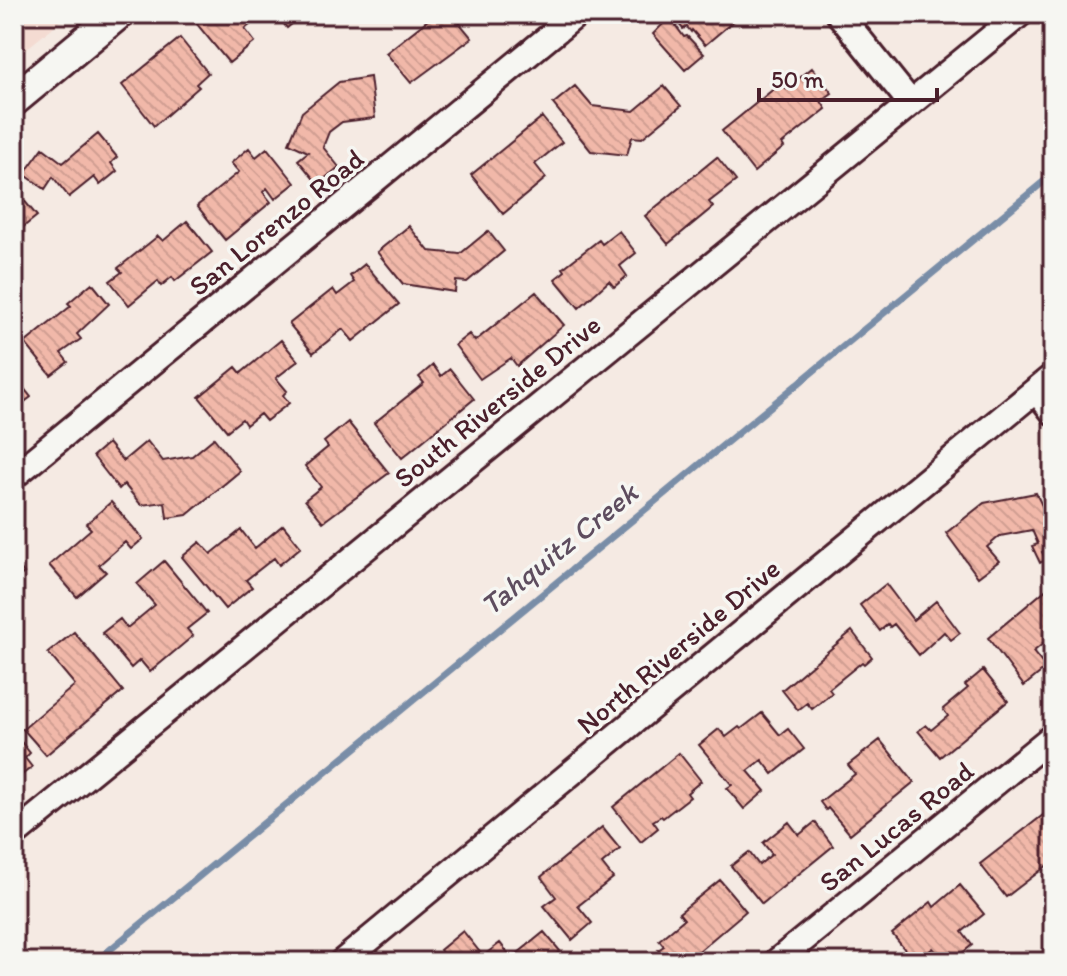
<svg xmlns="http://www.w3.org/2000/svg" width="1067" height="976" viewBox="0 0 1067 976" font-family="Itim,sans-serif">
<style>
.built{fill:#f4dbd2}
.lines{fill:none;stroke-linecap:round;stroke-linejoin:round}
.stream{stroke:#798da7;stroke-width:7}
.building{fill:url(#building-back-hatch);stroke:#4a1f2b;stroke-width:2}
.minor-casing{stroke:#4a1f2b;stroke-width:30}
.tertiary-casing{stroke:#4a1f2b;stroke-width:36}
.minor{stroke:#f6f6f2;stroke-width:24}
.tertiary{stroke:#f6f6f2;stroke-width:30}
.labels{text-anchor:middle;stroke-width:7;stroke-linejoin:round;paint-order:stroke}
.street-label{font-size:28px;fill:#4a1f2b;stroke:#f6f6f2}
.water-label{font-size:30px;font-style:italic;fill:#5e4d5f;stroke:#f6f6f2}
</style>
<defs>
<pattern id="building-back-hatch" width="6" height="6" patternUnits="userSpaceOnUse" patternTransform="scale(2)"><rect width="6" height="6" fill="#f1b8a9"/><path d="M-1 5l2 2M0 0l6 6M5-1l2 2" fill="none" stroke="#d09e92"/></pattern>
</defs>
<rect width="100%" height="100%" fill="#f5eae3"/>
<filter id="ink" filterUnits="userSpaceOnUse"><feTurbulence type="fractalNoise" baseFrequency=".0125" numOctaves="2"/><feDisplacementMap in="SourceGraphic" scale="16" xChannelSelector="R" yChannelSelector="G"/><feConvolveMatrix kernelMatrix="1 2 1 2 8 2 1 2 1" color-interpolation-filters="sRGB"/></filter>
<g filter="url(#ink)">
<path class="built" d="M14 14H69L14 59Z"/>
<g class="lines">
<path class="stream" d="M95 962 1053 174"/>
</g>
<path class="building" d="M207 14H263L245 29 255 42 229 63 196 23Z
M276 14H304L287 28Z
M425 14H452L472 38 411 83 386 53 429 19Z
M679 14H742L705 45 692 30 691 32 687 27 683 29 678 23 676 26 684 37 687 36 704 54 685 70 653 34 671 16 678 22 681 19 686 25Z
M180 38 208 73 196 84 199 87 154 126 122 85Z
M812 68 832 93 821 101 826 109 782 144 784 147 754 172 722 131 781 83 786 89Z
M370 77 375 118 342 122 329 132 323 147 339 167 318 184 298 160 308 152 289 143 302 112 339 82Z
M575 86 592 106 634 111 664 86 681 106 642 138 632 137 627 155 591 151 553 104Z
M542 117 562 142 535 164 546 178 503 214 471 175Z
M98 134 117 157 111 163 117 171 100 185 94 177 69 197 53 177 45 189 24 174 43 148 63 163Z
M249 148 256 157 267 148 295 183 275 199 267 188 263 192 271 202 225 240 197 206 239 172 231 163Z
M717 157 736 181 709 202 713 207 668 244 645 216Z
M14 188 37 216 17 232 14 230Z
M187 221 212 252 175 281 172 277 161 286 158 281 129 305 110 281 122 272 118 268 158 236 163 241Z
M409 226 429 251 460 254 488 231 504 251 467 282 456 281 455 292 403 284 377 252Z
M619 231 636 253 620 266 627 276 614 287 609 281 579 308 555 279 565 271 563 268 599 240 602 244Z
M365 264 399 304 353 341 343 329 313 353 289 324 333 289 337 295 354 282 350 276Z
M92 283 109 304 77 334 81 339 61 353 68 362 51 375 25 343 71 306 68 303Z
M536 292 564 325 517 366 511 358 480 379 455 345 469 334 475 341Z
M281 340 298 361 276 378 287 391 283 395 289 403 266 421 260 414 246 425 242 419 227 431 199 397 236 367 241 373Z
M433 365 441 376 450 369 474 399 402 458 374 423 424 383 419 377Z
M14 376 31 397 14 410Z
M348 422 389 473 323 522 305 500 321 487 305 466 328 447 324 442Z
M214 438 240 471 187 515 167 518 165 502 141 505 124 484 119 489 93 456 108 443 123 461 147 441 163 461 192 456Z
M1036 493 1053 529V547L1042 552 1046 560 1040 563 1032 546 1038 544 1032 530 1000 536 987 547 999 561 978 577 946 533 984 503Z
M111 502 143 539 131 549 125 542 99 565 106 572 77 597 49 565 91 529 86 524Z
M283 525 301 547 279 565 274 558 246 580 252 587 225 609 182 557 200 542 211 554 241 530 255 548Z
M14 560 24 573 14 581Z
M164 561 207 613 187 629 193 636 150 672 140 660 131 668 102 633 120 619 127 628 155 605 137 584Z
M886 584 913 620 936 601 960 633 951 640 944 632 919 655 894 624 890 627 888 624 880 631 860 605Z
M1049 587 1053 592V640L1050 638 1033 652 1046 668 1024 686 988 638Z
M852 631 872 657 864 664 862 662 829 689 832 693 812 709 807 703 798 710 782 690Z
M74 632 123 691 46 755 23 729 75 685 48 653Z
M983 670 1008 701 940 757 918 731 926 725 931 730 948 716 943 709 968 688 965 685Z
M762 713 780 735 788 729 804 749 773 774 762 760 748 771 765 791 744 809 727 788 732 785 699 745 719 729 726 737 739 727 741 729Z
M14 733 30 753 25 758 32 767 14 781Z
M880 740 914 782 850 834 828 808 826 810 820 802 855 774 848 765Z
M679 753 701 781 687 793 690 797 663 818 661 816 653 821 658 828 641 842 613 807Z
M1047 812 1053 820V861L1006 897 980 864Z
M789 822 799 835 815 822 833 846 762 904 731 866 749 852 759 865 772 854 763 843Z
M602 827 620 849 602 864 613 878 578 906 592 923 572 940 544 906 556 897 541 877Z
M720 880 746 911 686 962H668L658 950 664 946 659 940 684 919 679 913Z
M960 885 984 914 962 932 972 945 951 962H945L933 948 915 962 892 934 931 902 934 907Z
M463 931 483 956 500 943 512 958 544 932 560 951 547 962H449L440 950Z"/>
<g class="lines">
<defs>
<path id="minor" d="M839 14 910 102
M1036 390 1053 412
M14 476 577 14
M14 835 1020 14
M342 962 1053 376
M776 962 1053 736"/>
<path id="tertiary" d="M14 100 118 14"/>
</defs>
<use href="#minor" class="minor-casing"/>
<use href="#tertiary" class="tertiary-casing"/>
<use href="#minor" class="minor"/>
<use href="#tertiary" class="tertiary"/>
</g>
</g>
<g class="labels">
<g class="street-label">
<text transform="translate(276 222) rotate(-39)" y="10">San Lorenzo Road</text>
<text transform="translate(497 401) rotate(-39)" y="10">South Riverside Drive</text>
<text transform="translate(678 646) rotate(-40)" y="10">North Riverside Drive</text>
<text transform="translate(896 826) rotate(-39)" y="10">San Lucas Road</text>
</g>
<g class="water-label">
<text transform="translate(559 549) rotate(-39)" y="10">Tahquitz Creek</text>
</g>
</g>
<rect width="1067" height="976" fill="none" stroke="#f6f6f2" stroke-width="48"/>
<rect x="24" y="24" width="1019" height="928" fill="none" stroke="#4a1f2b" stroke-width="3" filter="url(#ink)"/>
<path d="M759 88v12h178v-12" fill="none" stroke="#4a1f2b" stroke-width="4"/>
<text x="771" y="88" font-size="24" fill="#4a1f2b" stroke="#f6f6f2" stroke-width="6" paint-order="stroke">50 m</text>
</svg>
